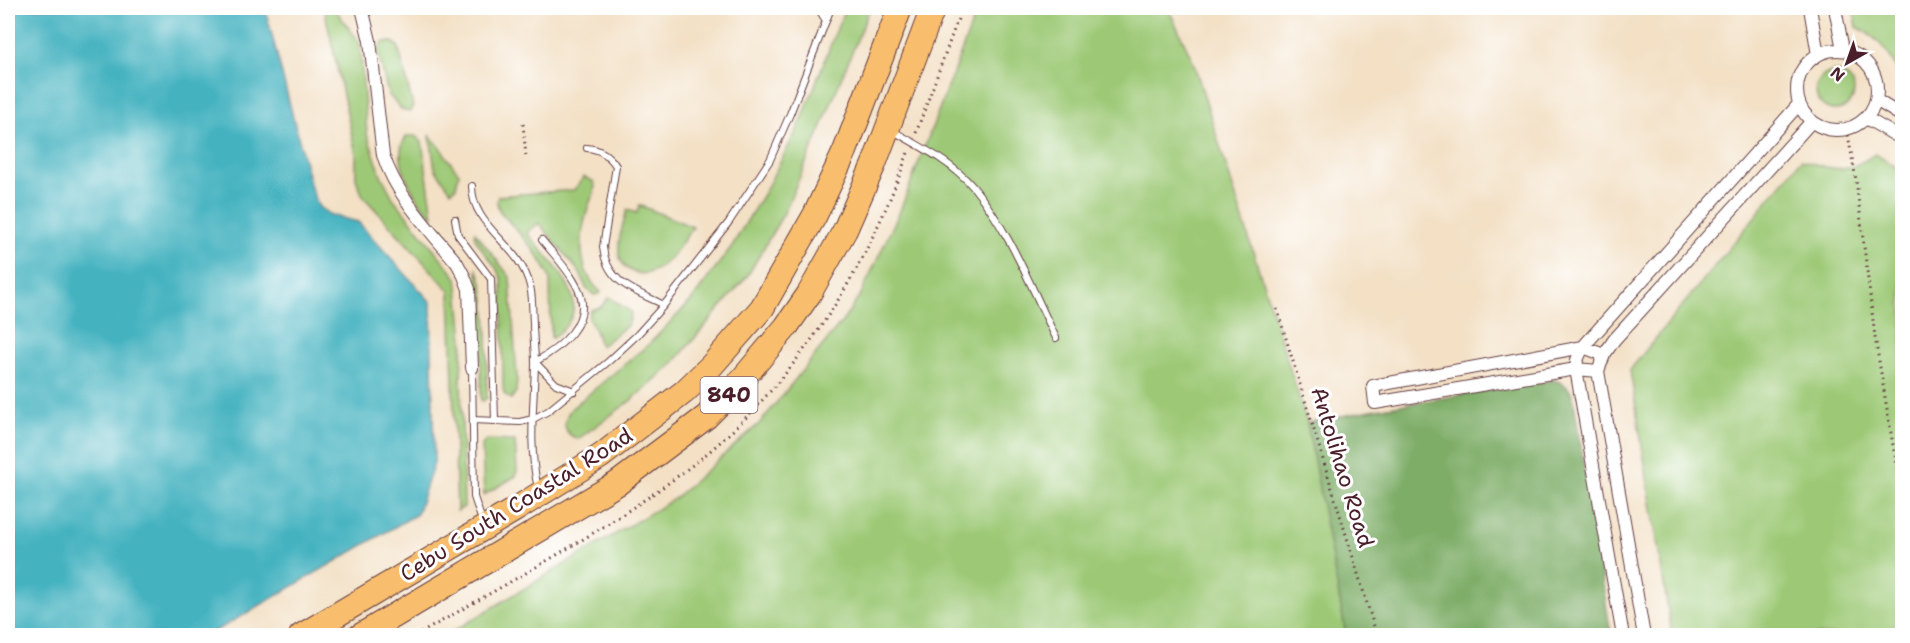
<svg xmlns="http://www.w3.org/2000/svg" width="1910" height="643" viewBox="0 0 1910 643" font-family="'Shantell Sans',sans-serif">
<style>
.green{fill:#9dc976;stroke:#747450;stroke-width:1.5}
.forest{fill:#7ead67;stroke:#646649;stroke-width:1.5}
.water{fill:#44b2c0;stroke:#476876;stroke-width:1.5}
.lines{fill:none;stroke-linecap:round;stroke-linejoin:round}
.lane-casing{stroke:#633c42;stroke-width:8}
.street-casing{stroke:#633c42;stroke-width:14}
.highway-casing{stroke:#633c42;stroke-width:26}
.path{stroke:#633c42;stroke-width:3;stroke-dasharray:1.5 4.5;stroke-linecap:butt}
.lane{stroke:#fff;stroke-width:6}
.street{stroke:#fff;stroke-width:12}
.highway{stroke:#f9be6d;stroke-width:24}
.labels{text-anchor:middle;stroke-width:6;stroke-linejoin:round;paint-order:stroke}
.shield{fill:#fff;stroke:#80626b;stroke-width:1.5}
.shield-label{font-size:21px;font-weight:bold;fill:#4a1f2b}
.street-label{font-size:22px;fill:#4a1f2b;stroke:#fff}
</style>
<rect width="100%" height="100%" fill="#fff"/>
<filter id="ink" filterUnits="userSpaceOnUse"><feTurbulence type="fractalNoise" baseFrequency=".0167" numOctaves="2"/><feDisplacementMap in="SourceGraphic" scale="12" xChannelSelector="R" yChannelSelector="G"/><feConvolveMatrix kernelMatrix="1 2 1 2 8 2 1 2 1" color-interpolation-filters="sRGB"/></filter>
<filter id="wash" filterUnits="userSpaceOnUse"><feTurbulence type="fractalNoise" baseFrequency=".008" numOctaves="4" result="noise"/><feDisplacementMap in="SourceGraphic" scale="24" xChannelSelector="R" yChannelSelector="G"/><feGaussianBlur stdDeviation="1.35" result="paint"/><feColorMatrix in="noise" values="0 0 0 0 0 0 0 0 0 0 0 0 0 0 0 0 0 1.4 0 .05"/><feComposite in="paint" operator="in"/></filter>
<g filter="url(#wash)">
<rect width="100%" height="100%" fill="#f3e0c5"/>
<path class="green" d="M324 8H334L360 43 367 134 381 175 393 198 457 278 463 340 461 377 464 507 457 511 450 291 363 196 356 179V154Z
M845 8H870L819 133 784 213 748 275 672 365 629 402 578 439C562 434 562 420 572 408L649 344 691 301 732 246 764 193 800 124Z
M978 8H1168L1193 61 1374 635 445 636 674 499 760 423 845 318 861 294 900 211Z
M1853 8H1902V82C1893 57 1881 39 1857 27Z
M383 42H393L398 46 413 106 410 112 402 110 388 94 378 51Z
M1816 91a19 19 0 1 1 38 0a19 19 0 1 1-38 0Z
M407 136H415L422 142 433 216C415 202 389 157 407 136Z
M430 136C442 147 448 161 459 173L456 187 451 191 435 169Z
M1875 154 1902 171V635H1672L1630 370 1801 160C1835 170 1844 175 1875 154Z
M584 177 594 182C597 191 590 199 588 208 579 236 577 272 601 292L599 294 594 295 586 288 580 273 539 223 527 233C551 264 603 305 552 338L551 337 550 279C540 252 517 232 499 210L497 203 498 196 574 190Z
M639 205 693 227C683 240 674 258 660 267 652 273 644 276 634 272 608 263 622 228 627 210L637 213Z
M475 232 510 277 517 378 516 392 511 399 504 394 503 386 502 280C497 263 480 252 474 235Z
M477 270C491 291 486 370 487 398L483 401 481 400V342Z
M609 297 631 312 629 324 601 346C598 341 597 336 595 330 591 321 586 320 591 310L601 307Z
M486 440 515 441 517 471 516 476 484 495 482 445Z"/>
<path class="forest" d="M1554 380C1564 383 1569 387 1573 397L1611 635H1346L1307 423 1376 409Z"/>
<path class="water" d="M8 8H265L312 191 319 207 331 215 358 222 431 302 434 463 417 514 209 635H8Z"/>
</g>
<g filter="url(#ink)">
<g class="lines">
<defs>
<path id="lane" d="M818 8 826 21
M891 130C920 146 953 163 974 188 1010 232 1031 287 1056 338
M587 148C600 149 609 155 616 166L603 247C606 283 636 291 664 305
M472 186C472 228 520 244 530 286 533 298 532 311 533 323 533 336 535 350 535 364 534 405 528 447 538 488
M455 219 458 235 491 279 495 421
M542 240C554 255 570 271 578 289 594 322 560 348 535 362L556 384 574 391
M472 368 474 497 482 521
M473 420 520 422 533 419 548 411 609 361 637 335 664 305 729 222 770 160 790 114 831 8"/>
<path id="street" d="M362 8 370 41 383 155C397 197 429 229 457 263L464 276 469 289 472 368
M1810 8 1818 55
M1835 8 1843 50
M1797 90a40 40 0 1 1 80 0a40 40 0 1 1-80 0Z
M1876 100 1902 116
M1866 118 1902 139
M1598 371 1576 369 1375 403 1373 386 1583 347 1604 355
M1623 636 1576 369 1577 360 1583 347 1799 104
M1644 636 1598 371 1604 355 1614 340 1812 121"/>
<path id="highway" d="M301 636 516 509 601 456 684 392 712 365 762 308 815 215 845 151 900 8
M360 636 618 483 706 417 735 388 786 327 809 294 845 230 874 164 933 8"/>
</defs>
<use href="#lane" class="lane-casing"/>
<use href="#street" class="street-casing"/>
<use href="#highway" class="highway-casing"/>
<path class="path" d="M523 124 526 156
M1847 129 1856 180 1875 337 1902 499
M916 133 962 8
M1277 309 1377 636
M416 636C508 582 605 532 690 467 764 411 833 321 872 238 886 210 898 180 909 150"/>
<use href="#lane" class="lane"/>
<use href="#street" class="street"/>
<use href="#highway" class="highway"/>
</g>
</g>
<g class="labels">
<rect class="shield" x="700.5" y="377" width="57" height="36" rx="4.5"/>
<g class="shield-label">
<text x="729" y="402">840</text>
</g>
<g class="street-label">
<text transform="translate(1343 467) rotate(73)" y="8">Antolihao Road</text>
<text transform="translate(516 504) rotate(-32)" y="8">Cebu South Coastal Road</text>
</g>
</g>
<rect width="1910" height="643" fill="none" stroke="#fff" stroke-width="30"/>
<g transform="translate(1847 63) rotate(220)" stroke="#ffffff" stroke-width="4.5" paint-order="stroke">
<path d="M0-4.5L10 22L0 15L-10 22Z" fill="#4a1f2b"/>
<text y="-9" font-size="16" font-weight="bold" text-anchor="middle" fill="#4a1f2b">N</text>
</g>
</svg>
